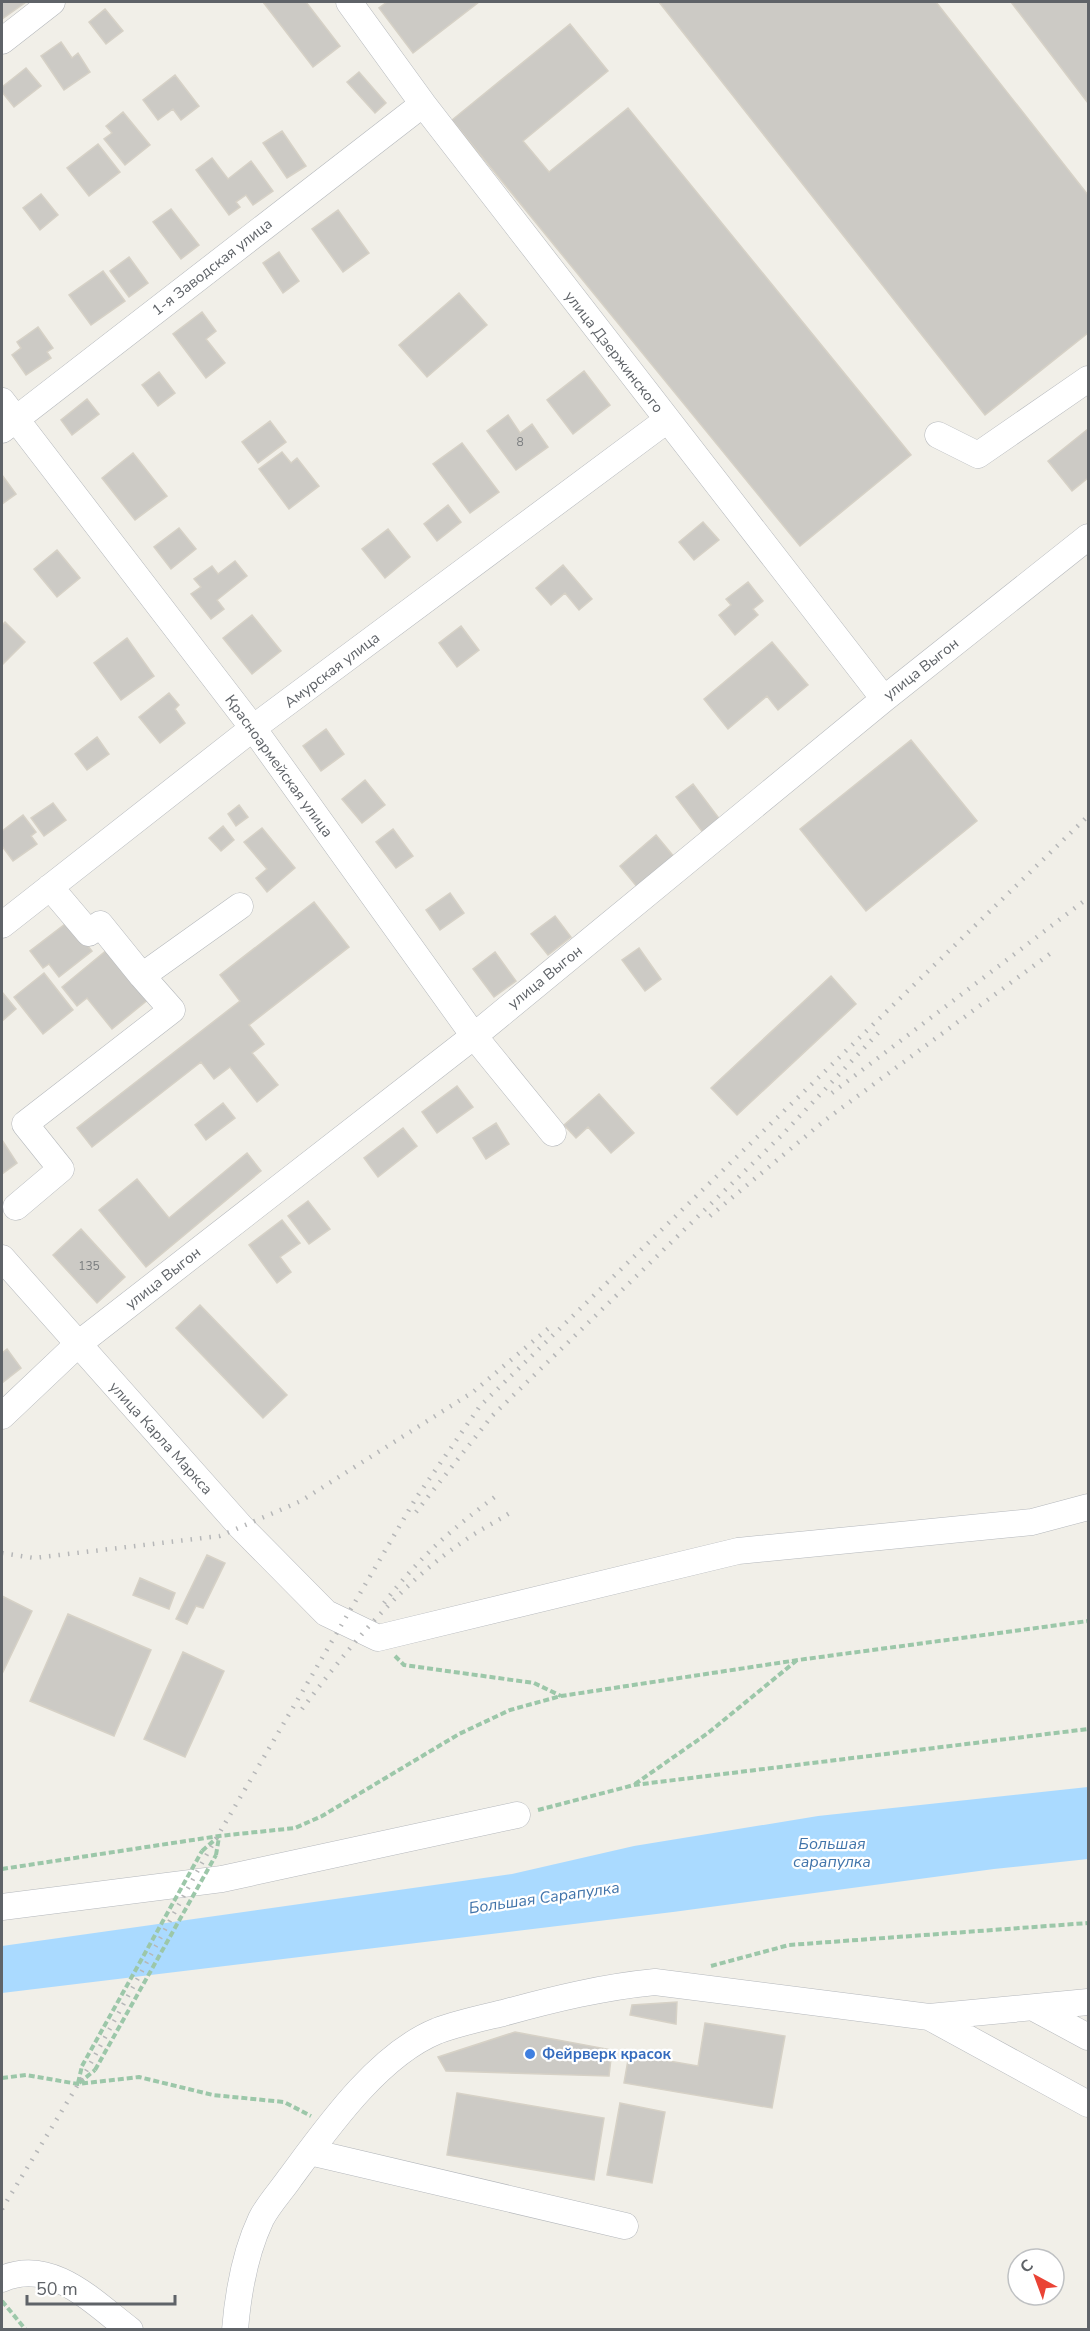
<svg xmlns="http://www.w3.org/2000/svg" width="1090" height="2331" viewBox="0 0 1090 2331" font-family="'Nunito Sans',sans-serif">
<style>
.water{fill:#aadaff}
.building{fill:#cccac5;stroke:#d6d1c6;stroke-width:1.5}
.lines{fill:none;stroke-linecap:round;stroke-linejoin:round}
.minor-casing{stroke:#b5b8bc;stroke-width:27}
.path{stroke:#9cc7a9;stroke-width:4;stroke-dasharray:6 3;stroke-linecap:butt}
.minor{stroke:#fff;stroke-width:26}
.rail{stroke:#b6b7b8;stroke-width:4.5;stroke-dasharray:1.5 8;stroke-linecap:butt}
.path-bridge{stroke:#9cc7a9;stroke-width:4;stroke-dasharray:6 3;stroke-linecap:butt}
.shop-dot{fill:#3f7fe0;stroke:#fff;stroke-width:2}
.labels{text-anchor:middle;stroke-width:4.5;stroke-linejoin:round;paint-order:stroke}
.number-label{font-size:12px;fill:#7a7d7f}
.street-label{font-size:15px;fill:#5f6368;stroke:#fff}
.shop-label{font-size:15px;font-weight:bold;fill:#366cbe;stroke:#fff;text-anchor:start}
.water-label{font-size:16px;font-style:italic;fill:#4174aa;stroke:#fff}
</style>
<rect width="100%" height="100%" fill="#f1efe8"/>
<path class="water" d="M1088 1787V1859L994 1869 673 1912 2 1993V1946L512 1874 634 1846 818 1816Z"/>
<path class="building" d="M2 2H26L2 19Z
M263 2H306L340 46 313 67Z
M387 2H479L413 53 379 8Z
M659 2H936L1088 195V333L985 415Z
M1011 2H1088V103Z
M105 9 123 31 106 44 89 22Z
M570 24 608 71 523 141 549 172 628 108 911 455 800 546 452 120Z
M61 42 72 58 78 53 90 72 64 90 41 56Z
M26 68 41 86 14 107 2 92V87Z
M359 72 386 103 375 113 347 82Z
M175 75 199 106 181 120 173 109 158 120 143 100Z
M123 112 150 145 125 165 104 139 112 133 106 126Z
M282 131 306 166 287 178 263 143Z
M98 144 120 172 89 196 67 168Z
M212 158 228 179 251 161 273 191 253 205 246 195 236 202 240 207 229 215 196 170Z
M41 194 58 215 40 230 23 208Z
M171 209 199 245 181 259 153 222Z
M338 210 369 253 343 272 312 229Z
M279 252 299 281 283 293 263 263Z
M129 257 148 283 129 297 110 271Z
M103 271 125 301 91 325 69 295Z
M459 293 487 325 427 377 399 345Z
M202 312 216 331 206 339 225 363 206 378 173 334Z
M38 327 53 348 47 352 51 358 26 375 12 355 21 348 17 342Z
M584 371 610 405 573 434 547 400Z
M159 372 175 393 158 406 142 385Z
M87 399 99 414 72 435 61 420Z
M508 415 520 433 532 424 548 447 516 470 487 431Z
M270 421 286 442 258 463 242 442Z
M1088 429V478L1072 491 1048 461Z
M462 443 499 492 470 513 433 464Z
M282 452 291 463 297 458 319 486 289 509 259 469Z
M133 453 167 496 135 520 102 478Z
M2 475 16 494 2 504Z
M448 505 461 522 437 541 424 524Z
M703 522 719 540 694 560 679 542Z
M179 528 196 549 171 569 154 547Z
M388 529 410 557 385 578 362 549Z
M57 550 80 578 57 597 34 569Z
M235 561 247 576 217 600 224 609 211 619 191 594 201 587 194 579 212 566 218 574Z
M563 565 592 599 579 610 565 593 551 605 536 588Z
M748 582 763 601 753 609 758 615 735 635 719 615 731 605 726 599Z
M252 615 281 651 252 674 223 638Z
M5 622 25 642 2 665V625Z
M461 626 479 650 457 667 439 643Z
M127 638 154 676 121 700 94 663Z
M772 642 808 685 778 710 767 696 728 729 704 699Z
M169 693 179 705 175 709 185 723 160 743 139 717Z
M326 729 344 754 321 771 303 746Z
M97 737 109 754 87 770 75 754Z
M911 740 977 821 866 911 800 829Z
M365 780 385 805 362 823 342 799Z
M693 784 721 821 704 834 676 797Z
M53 803 66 820 44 836 31 818Z
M239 805 248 817 236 826 228 814Z
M23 815 36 832 31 836 37 844 13 861 2 846V831Z
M223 826 234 840 221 851 209 838Z
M262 828 295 868 267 892 256 878 267 869 244 842Z
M393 829 413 856 396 868 376 842Z
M656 835 675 858 638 888 620 866Z
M450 893 464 913 440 930 426 910Z
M314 902 349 947 249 1025 264 1044 252 1053 278 1085 257 1102 230 1067 214 1079 201 1062 92 1147 77 1128 240 1001 220 975Z
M555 916 571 937 548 955 531 934Z
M69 921 92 951 59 977 49 964 43 968 30 951Z
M639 948 661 979 645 991 622 960Z
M108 949 149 999 112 1029 87 998 77 1006 62 987Z
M495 952 516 981 494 997 473 969Z
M44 973 73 1010 43 1034 14 997Z
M831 976 856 1004 737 1115 711 1088Z
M2 992 16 1009 2 1021Z
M457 1086 473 1107 437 1133 422 1112Z
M599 1094 634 1133 611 1153 588 1127 576 1138 564 1125Z
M223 1103 235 1118 206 1140 195 1125Z
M496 1123 509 1144 486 1159 473 1138Z
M403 1128 417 1146 378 1177 364 1158Z
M2 1140 17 1163 2 1174Z
M247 1153 261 1171 146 1267 99 1210 137 1179 169 1218Z
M308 1201 330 1229 309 1244 288 1216Z
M282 1220 300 1243 280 1257 291 1272 277 1283 249 1245Z
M81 1229 125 1277 97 1303 53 1255Z
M200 1305 287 1395 263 1418 176 1328Z
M7 1349 21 1368 2 1383V1353Z
M207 1555 225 1563 203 1608 196 1606 187 1624 176 1619Z
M140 1578 175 1593 169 1609 133 1595Z
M2 1596 32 1611 2 1674Z
M68 1614 151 1650 114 1736 30 1701Z
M183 1652 224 1671 185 1757 144 1739Z
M677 2002 676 2024 630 2015 632 2005Z
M705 2023 785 2036 772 2108 624 2083 629 2054 698 2066Z
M515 2032 612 2050 609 2076 446 2071 438 2057Z
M457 2093 604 2118 594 2180 447 2155Z
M620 2103 665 2112 652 2183 607 2175Z"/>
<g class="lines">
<defs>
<path id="minor" d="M349 2 423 104 884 699
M2 41 52 2
M2 401 253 728 474 1036 553 1133
M2 430 423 104
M938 435 978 455 1088 379
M50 887 89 933 100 924 142 976
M2 925 253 728 667 420
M16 1207 61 1169 25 1124 172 1010 142 976 240 906
M2 1258 241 1527 326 1613 378 1638 738 1551 1032 1522 1088 1507
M2 1416 77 1345 474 1036 884 699 1088 537
M2 1907 222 1879 517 1815
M1036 2009 1088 2037
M929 2017 1088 2002
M310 2152 625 2226
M2 2279C51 2257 93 2302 130 2330
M235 2330C238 2293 245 2253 261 2219 268 2205 281 2191 290 2178 327 2128 378 2055 437 2031 458 2023 482 2018 503 2013 554 1999 603 1987 655 1982L929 2017 1088 2104"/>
</defs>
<use href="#minor" class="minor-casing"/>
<path class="path" d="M395 1656 404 1665 534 1683 561 1696
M635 1784 708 1733 796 1661
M538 1810 634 1785 1088 1729
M202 1851 218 1837
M216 1855 219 1837
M2 1869 219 1836 295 1828 322 1816 459 1734 510 1710 561 1696 798 1660 1088 1621
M711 1966 789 1945 1088 1923
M2 2078 26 2075 78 2084 139 2077 213 2095 284 2102 311 2116
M78 2083 82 2066
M79 2083 95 2070
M2 2301 26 2330"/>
<use href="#minor" class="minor"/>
<path class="rail" d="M832 1093 1088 898
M710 1216 824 1121 1055 950
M416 1512 492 1416 781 1136 880 1031
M2 1553 34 1558 220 1536 301 1501 473 1392 550 1327
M384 1603C421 1555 452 1529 500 1493
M302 1709C348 1648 400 1584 464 1541 479 1530 496 1522 511 1512
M2 2209 88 2068 207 1854 416 1498 480 1406 1088 816"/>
<path class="path-bridge" d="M82 2066 202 1851
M95 2070 216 1855"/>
</g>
<circle class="shop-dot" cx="530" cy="2054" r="6"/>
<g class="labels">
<g class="number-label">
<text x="520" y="446">8</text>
<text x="89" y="1270">135</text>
</g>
<g class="street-label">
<text transform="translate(212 267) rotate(-38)" y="5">1-я Заводская улица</text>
<text transform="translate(614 352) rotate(52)" y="5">улица Дзержинского</text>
<text transform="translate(921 669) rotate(-38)" y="5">улица Выгон</text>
<text transform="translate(332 670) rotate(-37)" y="5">Амурская улица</text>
<text transform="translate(279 766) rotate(54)" y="5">Красноармейская улица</text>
<text transform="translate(545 977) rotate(-39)" y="5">улица Выгон</text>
<text transform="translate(163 1278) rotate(-38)" y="5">улица Выгон</text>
<text transform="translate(161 1438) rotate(48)" y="5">улица Карла Маркса</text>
</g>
<g class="shop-label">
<text x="542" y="2059">Фейрверк красок</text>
</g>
<g class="water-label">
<text x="832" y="1849">Большая<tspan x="832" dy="18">сарапулка</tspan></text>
<text transform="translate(544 1897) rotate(-8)" y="6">Большая Сарапулка</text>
</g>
</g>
<rect width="1090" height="2331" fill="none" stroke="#5f6368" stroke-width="6"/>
<g transform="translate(1036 2277) rotate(319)"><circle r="28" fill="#ffffff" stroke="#bfc1c3" stroke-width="1.5"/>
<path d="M0-4.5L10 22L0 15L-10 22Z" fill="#ea4335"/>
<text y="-9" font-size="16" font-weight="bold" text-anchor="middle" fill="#5f6368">С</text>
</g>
<path d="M27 2295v9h148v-9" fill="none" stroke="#5f6368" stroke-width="3"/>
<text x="36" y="2295" font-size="18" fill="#5f6368" stroke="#ffffff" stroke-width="4.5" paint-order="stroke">50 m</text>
</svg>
